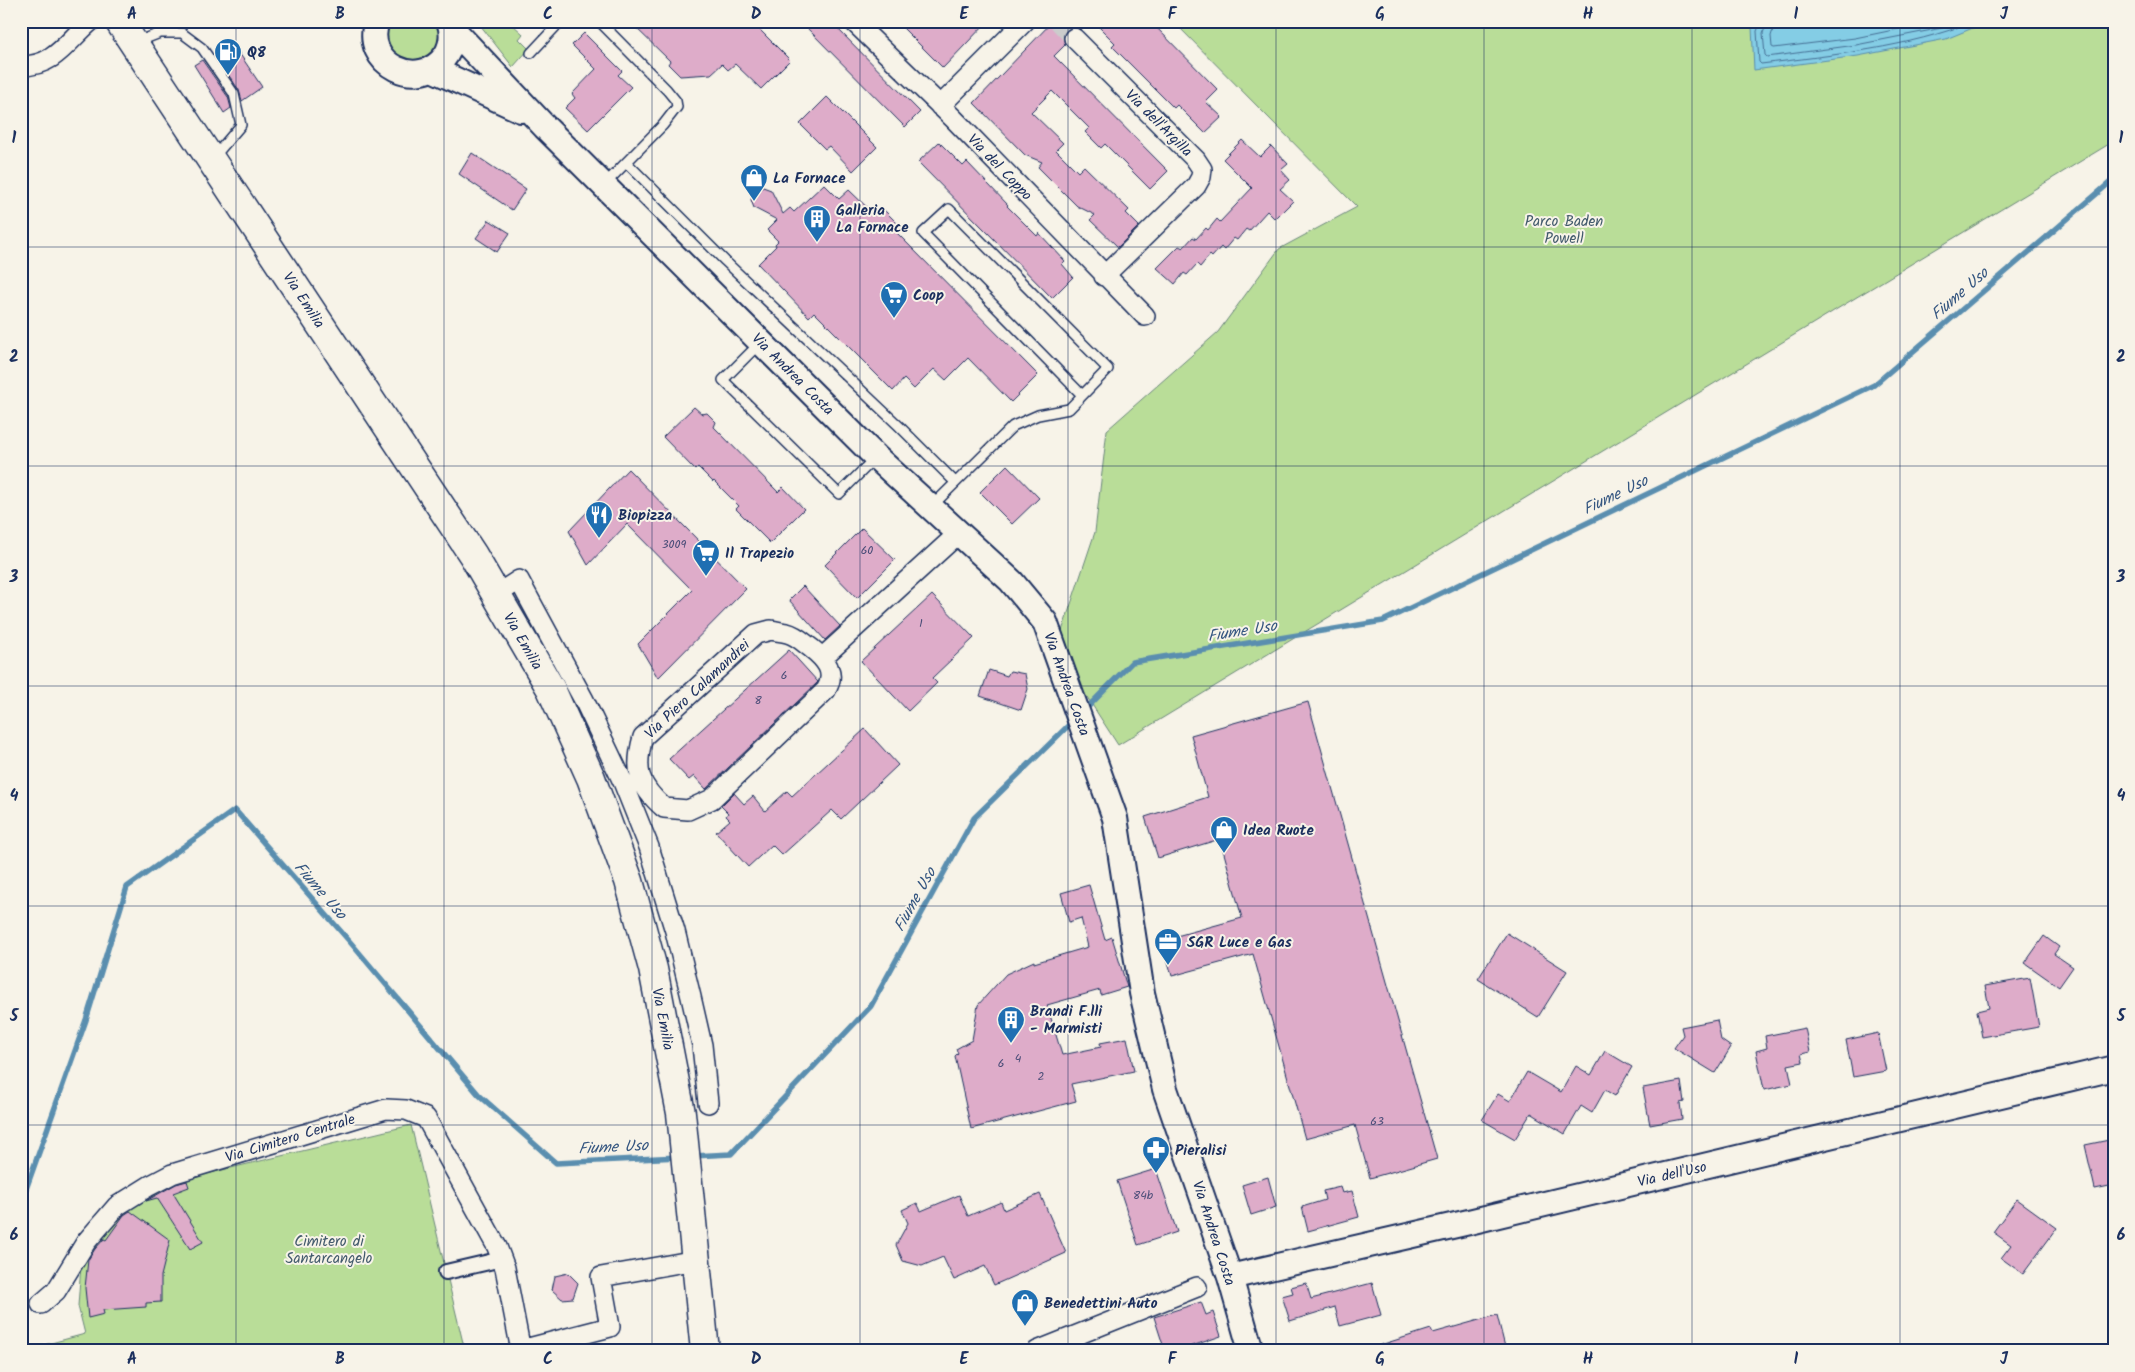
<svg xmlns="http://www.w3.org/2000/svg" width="2135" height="1372" viewBox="0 0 2135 1372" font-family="Kalam,sans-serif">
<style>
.green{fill:#b9dd98;stroke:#6a867b}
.water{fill:#84cde5;stroke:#5a8eaf}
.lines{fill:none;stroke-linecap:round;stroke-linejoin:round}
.shore{stroke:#456e94;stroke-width:1}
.stream{stroke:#5a8eaf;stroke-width:5.5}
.building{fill:#deacc9;stroke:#1b2f5e}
.minor-tunnel{stroke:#cbcccc;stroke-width:19;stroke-dasharray:19 9;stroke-linecap:butt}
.service-casing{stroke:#1b2f5e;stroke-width:12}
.pedestrian-casing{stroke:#1b2f5e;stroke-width:18}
.minor-casing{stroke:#1b2f5e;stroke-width:22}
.tertiary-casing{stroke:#1b2f5e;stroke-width:28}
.primary-casing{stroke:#1b2f5e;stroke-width:31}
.service{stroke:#f7f3e8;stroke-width:9}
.pedestrian{stroke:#f7f3e8;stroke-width:14}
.minor{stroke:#f7f3e8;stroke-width:19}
.tertiary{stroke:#f7f3e8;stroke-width:24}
.primary{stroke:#f7f3e8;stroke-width:28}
.grid{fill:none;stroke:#1b2f5e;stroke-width:1;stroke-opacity:0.55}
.labels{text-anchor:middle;stroke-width:4;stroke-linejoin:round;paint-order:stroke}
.number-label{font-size:12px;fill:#4c4e79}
.poi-label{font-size:15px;font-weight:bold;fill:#1b2f5e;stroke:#f7f3e8;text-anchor:start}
.street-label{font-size:15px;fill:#1b2f5e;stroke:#f7f3e8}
.park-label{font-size:15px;fill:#425a6c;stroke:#f7f3e8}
.water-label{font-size:16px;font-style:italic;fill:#355680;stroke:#f7f3e8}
.neatline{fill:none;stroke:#1b2f5e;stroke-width:2}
.grid-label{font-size:16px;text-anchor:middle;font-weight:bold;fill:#1b2f5e}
</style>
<rect width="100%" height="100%" fill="#f7f3e8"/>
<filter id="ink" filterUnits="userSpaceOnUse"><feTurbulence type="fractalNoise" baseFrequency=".02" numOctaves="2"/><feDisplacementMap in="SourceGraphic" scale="10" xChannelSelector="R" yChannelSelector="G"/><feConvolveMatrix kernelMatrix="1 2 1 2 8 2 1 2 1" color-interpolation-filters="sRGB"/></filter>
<g filter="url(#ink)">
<path class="green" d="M389 21H435C459 70 367 75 389 21Z
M477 21H514L512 24 523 34 519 39 529 49 513 67Z
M1173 21H2114V141L1118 745 1056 649 1095 532 1107 430 1218 332 1279 249 1357 207Z
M411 1125 465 1351H21L85 1334 78 1306 82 1251 143 1189Z"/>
<path class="water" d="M1760 21H1984L1985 23 1946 39 1858 56 1754 70 1752 27Z"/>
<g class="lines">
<path class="shore" d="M1762 21 1757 31 1759 62 1761 64C1833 55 1908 48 1975 21
M1768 21 1763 33 1765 55 1767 57 1856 45 1942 28 1959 21
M1776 21 1771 36 1772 47 1774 48 1855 38 1937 21"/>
<path class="stream" d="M1083 712 1132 662 1383 621 1874 385 2114 179
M693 1156 731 1154 871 1006 974 818 1074 720
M21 1203 86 1020 127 887 235 810 351 943 479 1095 556 1163 679 1157"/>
</g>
<path class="building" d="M629 21H751L790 60 761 89 735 64 728 70 722 64 711 74 680 76 668 64 670 61Z
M800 21H830L920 112 905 127Z
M896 21H988L943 68Z
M1053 21H1088L1081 29 1072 27 1066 30 1063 36 1065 45 1054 56 1168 171 1150 189 1105 144 1101 148 1085 132 1089 128 1052 91 1031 112 1063 143 1056 150 1078 172 1084 166 1129 210 1126 213 1139 226 1118 247 1090 220 1095 215 1077 206 1038 167 1042 162 1025 155 974 103Z
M1093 21H1150L1218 90 1206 102 1222 117 1205 133 1177 105 1174 108 1112 46 1115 43Z
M584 33 622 71 618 75 631 87 588 130 565 108 575 98 572 94 596 69 572 45Z
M231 41 262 87 242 101 239 90 213 53Z
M202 60 228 97 231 108 224 113 194 65Z
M827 97 877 147 853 171 829 146 825 149 800 124Z
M1242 140 1260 157 1271 146 1288 164 1281 170 1290 180 1280 189 1293 201 1275 219 1267 211 1249 231 1246 229 1237 240 1234 238 1224 250 1221 247 1212 257 1210 255 1200 267 1197 264 1187 275 1184 273 1175 284 1157 268 1179 246 1183 248 1193 237 1196 239 1206 228 1208 230 1217 219 1220 222 1252 188 1223 159Z
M939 142 963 166 967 162 1008 205 1007 206 1037 236 1039 233 1065 261 1062 264 1073 277 1052 298 918 162Z
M472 153 526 189 512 210 459 174Z
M824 184 839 199 849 190 875 215 882 208 900 226 895 231 1038 375 1011 402 968 358 946 380 934 369 914 389 904 379 893 391 814 312 809 317 758 264 776 246 775 244 778 241 767 230 777 220 754 208 751 200 753 193 763 187 771 190 783 214 790 208 794 212Z
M489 220 510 233 497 252 476 238Z
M694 407 702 414 707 413 716 422 714 427 778 492 783 487 804 509 770 543 736 509 739 506 714 481 713 482 698 467 695 470 663 437Z
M1007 465 1039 498 1012 524 980 492Z
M628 469 746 589 658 678 638 644 692 590 627 524 588 565 569 531Z
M862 528 895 560 857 598 825 565Z
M803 586 840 626 825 640 789 600Z
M932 595 974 638 932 678 937 683 908 711 861 661Z
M789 650 818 682 817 683 706 789 694 776 689 780 669 759Z
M989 670 1007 676 1010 671 1025 674 1028 689 1021 710 980 696Z
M1308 702 1437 1159 1370 1178 1355 1125 1305 1139 1253 954 1172 976 1162 940 1242 918 1220 839 1158 858 1145 817 1208 797 1191 735Z
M865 729 898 765 841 819 832 810 782 855 772 845 748 867 716 832 730 820 726 816 728 813 721 806 734 793 744 804 753 796 765 811 787 791 792 796Z
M1089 885 1105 940 1112 937 1127 987 1101 995 1100 990 1047 1005 1062 1055 1101 1047 1100 1043 1127 1038 1134 1071 1071 1084 1076 1101 971 1129 955 1056 958 1053 956 1049 972 1040 978 1005 1006 974 1034 961V963L1088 947 1081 918 1069 922 1061 893Z
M1507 933 1567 971 1538 1017 1478 979Z
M2044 936 2059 947 2054 954 2073 967 2059 987 2025 963Z
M2030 978 2039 1027 1982 1037 1977 1011 1989 1008 1985 986Z
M1717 1020 1721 1040 1731 1047 1715 1073 1674 1048 1683 1035 1681 1027Z
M1805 1028 1810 1052 1801 1054 1803 1062 1788 1065 1792 1084 1764 1090 1756 1051 1767 1048 1765 1036Z
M1878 1033 1886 1071 1853 1077 1846 1040Z
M1605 1051 1632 1067 1615 1096 1605 1090 1592 1113 1581 1106 1565 1134 1531 1113 1515 1139 1482 1120 1498 1094 1510 1101 1527 1072 1561 1092 1576 1066 1591 1075Z
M1681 1081 1684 1102 1680 1103 1682 1119 1650 1125 1643 1088Z
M2109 1140 2110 1144H2114V1185L2095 1189 2085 1145Z
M1156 1169 1177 1232 1138 1245 1117 1181Z
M1268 1177 1276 1207 1251 1215 1242 1185Z
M187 1181 189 1187 173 1193 203 1242 190 1249 157 1198 146 1201 176 1184Z
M1340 1187 1342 1193 1352 1191 1359 1217 1308 1231 1302 1207 1325 1200 1323 1191Z
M1040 1194 1066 1253 994 1285 985 1266 954 1280 943 1257 922 1266 903 1261 896 1245 908 1223 902 1210 917 1203 921 1211 959 1195 968 1216 1001 1202 1004 1210Z
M2017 1199 2057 1228 2023 1274 2001 1258 2011 1245 1993 1232Z
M130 1211 170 1240 161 1276V1302L146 1303V1307L103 1310 104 1314 88 1318 85 1288 88 1260 95 1249 104 1239 106 1240 124 1215Z
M568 1273 578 1283 573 1298 562 1299 552 1290 555 1276Z
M1306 1283 1311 1299 1372 1283 1381 1315 1340 1326 1335 1307 1290 1321 1282 1296 1293 1293 1291 1287Z
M1201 1302 1206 1315 1213 1312 1221 1336 1192 1346 1194 1351H1165L1154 1317Z
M1497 1315 1505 1347 1492 1351H1374V1347L1431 1329 1433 1333Z"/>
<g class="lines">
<path class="minor-tunnel" d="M1058 21 1074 38"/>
<defs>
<path id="service" d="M599 21 667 90 676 101 677 107 663 125 605 184
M137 42 160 33H182L202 48 234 94 241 125 213 158
M531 53 561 21
M627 163 725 261 899 426 955 482
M761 342 723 380 839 494 875 458
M931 507 1013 426 1038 415 1069 409 1108 369 949 209 923 233 1082 395"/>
<path id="pedestrian" d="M446 1272 502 1259"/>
<path id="minor" d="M853 21 953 118 1145 316
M1074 38 1196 160 1202 169 1201 177 1196 186 1104 276
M21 66C56 66 67 41 91 21
M940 106 1025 21
M496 595 519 580 584 700 623 782 649 847 675 931 691 997 702 1045 708 1103
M771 630C776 631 782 632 787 633 796 635 803 642 811 648 825 659 837 672 826 690L712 799 688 810 664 808C638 785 634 770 643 737L756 634Z
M823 657 959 533
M41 1304 56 1291 86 1242 117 1206 149 1186 172 1174 386 1109 406 1110 426 1118 497 1247 505 1268 521 1351
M521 1350 610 1327 601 1277 696 1260
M1037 1351 1197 1287"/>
<path id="tertiary" d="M377 21C361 64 420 93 446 55 452 45 453 32 449 21
M451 27 545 127 876 457 1011 581 1045 622 1115 818 1142 993 1165 1089 1230 1277 1251 1351
M432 69 521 110
M1230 1277 1469 1222 2114 1068"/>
<path id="primary" d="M119 21 473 555 551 689 591 778 629 881 653 969 681 1113 705 1351"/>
</defs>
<use href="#service" class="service-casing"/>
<use href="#pedestrian" class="pedestrian-casing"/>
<use href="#minor" class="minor-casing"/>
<use href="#tertiary" class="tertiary-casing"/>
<use href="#primary" class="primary-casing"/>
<use href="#service" class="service"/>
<use href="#pedestrian" class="pedestrian"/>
<use href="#minor" class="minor"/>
<use href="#tertiary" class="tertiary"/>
<use href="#primary" class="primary"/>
</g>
</g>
<path class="grid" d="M236 21V1351M444 21V1351M652 21V1351M860 21V1351M1068 21V1351M1276 21V1351M1484 21V1351M1692 21V1351M1900 21V1351M21 247H2114M21 466H2114M21 686H2114M21 906H2114M21 1125H2114"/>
<defs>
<symbol id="fuel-pin" viewBox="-11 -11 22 30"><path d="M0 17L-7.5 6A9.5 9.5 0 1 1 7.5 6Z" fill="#1f6fb2" stroke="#f7f3e8"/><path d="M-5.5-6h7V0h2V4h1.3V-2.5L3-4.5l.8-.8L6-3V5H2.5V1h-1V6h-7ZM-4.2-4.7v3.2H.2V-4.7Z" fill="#fff"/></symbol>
<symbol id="shop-pin" viewBox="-11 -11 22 30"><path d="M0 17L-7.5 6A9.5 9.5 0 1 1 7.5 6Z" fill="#1f6fb2" stroke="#f7f3e8"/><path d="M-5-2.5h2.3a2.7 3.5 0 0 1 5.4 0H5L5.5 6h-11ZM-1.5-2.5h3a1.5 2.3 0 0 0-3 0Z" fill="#fff"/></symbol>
<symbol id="building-pin" viewBox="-11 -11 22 30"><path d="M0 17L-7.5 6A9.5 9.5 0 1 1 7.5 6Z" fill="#1f6fb2" stroke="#f7f3e8"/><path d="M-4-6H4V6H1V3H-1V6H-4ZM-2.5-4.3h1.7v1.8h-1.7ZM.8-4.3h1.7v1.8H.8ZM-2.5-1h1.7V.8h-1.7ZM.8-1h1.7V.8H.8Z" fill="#fff"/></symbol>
<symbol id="supermarket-pin" viewBox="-11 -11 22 30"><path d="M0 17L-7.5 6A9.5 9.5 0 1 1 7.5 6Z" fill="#1f6fb2" stroke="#f7f3e8"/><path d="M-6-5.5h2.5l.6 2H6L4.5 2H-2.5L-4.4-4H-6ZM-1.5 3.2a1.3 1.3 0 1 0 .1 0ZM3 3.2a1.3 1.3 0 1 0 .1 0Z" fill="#fff"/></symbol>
<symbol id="restaurant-pin" viewBox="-11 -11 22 30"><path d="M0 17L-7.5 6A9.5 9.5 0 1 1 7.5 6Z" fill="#1f6fb2" stroke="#f7f3e8"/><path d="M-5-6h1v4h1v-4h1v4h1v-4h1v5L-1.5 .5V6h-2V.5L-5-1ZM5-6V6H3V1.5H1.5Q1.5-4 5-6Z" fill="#fff"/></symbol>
<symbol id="office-pin" viewBox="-11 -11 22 30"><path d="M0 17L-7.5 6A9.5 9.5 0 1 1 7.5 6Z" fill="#1f6fb2" stroke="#f7f3e8"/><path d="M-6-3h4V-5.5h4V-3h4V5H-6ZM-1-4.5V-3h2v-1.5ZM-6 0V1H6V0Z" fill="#fff"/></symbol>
<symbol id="pharmacy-pin" viewBox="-11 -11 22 30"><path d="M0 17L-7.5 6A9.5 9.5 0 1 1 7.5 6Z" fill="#1f6fb2" stroke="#f7f3e8"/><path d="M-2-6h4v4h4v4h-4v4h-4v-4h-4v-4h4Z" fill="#fff"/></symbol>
</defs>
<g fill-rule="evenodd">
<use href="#fuel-pin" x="212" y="36" width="32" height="43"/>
<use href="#shop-pin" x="738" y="162" width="32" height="43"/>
<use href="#building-pin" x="801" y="203" width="32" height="43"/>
<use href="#supermarket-pin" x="878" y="279" width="32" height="43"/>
<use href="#restaurant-pin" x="583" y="499" width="32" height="43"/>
<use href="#supermarket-pin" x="690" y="537" width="32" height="43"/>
<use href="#shop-pin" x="1208" y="814" width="32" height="43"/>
<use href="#office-pin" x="1152" y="926" width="32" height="43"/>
<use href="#building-pin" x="995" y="1004" width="32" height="43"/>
<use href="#pharmacy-pin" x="1140" y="1134" width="32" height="43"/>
<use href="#shop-pin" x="1009" y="1287" width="32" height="43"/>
</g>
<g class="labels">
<g class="number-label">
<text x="674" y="548">3009</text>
<text x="867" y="554">60</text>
<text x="921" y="627">1</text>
<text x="784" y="679">6</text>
<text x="758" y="704">8</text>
<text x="1018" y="1062">4</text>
<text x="1001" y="1067">6</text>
<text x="1041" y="1080">2</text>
<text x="1377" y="1125">63</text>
<text x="1143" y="1199">84b</text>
</g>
<g class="poi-label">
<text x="247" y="57">Q8</text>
<text x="773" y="183">La Fornace</text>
<text x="836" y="215">Galleria<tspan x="836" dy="17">La Fornace</tspan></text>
<text x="913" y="300">Coop</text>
<text x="618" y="520">Biopizza</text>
<text x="725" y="558">Il Trapezio</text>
<text x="1243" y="835">Idea Ruote</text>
<text x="1187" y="947">SGR Luce e Gas</text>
<text x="1030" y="1016">Brandi F.lli<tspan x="1030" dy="17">- Marmisti</tspan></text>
<text x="1175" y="1155">Pieralisi</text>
<text x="1044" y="1308">Benedettini Auto</text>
</g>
<g class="street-label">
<text transform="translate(1159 123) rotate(45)" y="5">Via dell'Argilla</text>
<text transform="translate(1000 167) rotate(46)" y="5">Via del Coppo</text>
<text transform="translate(304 300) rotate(57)" y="5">Via Emilia</text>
<text transform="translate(793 374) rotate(45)" y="5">Via Andrea Costa</text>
<text transform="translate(523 641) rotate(60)" y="5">Via Emilia</text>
<text transform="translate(1067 684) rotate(70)" y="5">Via Andrea Costa</text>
<text transform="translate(697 689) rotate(-43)" y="5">Via Piero Calamandrei</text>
<text transform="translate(663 1019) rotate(79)" y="5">Via Emilia</text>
<text transform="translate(290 1138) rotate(-17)" y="5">Via Cimitero Centrale</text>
<text transform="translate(1672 1174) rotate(-13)" y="5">Via dell'Uso</text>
<text transform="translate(1214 1233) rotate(72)" y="5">Via Andrea Costa</text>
</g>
<g class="park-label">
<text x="1564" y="226">Parco Baden<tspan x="1564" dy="17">Powell</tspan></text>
<text x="329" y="1246">Cimitero di<tspan x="329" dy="17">Santarcangelo</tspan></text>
</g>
<g class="water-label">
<text transform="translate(1959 293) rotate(-41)" y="6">Fiume Uso</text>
<text transform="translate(1615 494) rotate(-26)" y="6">Fiume Uso</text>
<text transform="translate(1242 630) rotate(-9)" y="6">Fiume Uso</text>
<text transform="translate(321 890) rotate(49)" y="6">Fiume Uso</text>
<text transform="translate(914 899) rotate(-61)" y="6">Fiume Uso</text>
<text transform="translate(613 1146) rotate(-3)" y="6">Fiume Uso</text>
</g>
</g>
<rect width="2135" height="1372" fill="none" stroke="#f7f3e8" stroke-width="55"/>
<rect x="28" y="28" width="2080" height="1316" class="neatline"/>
<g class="grid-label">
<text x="132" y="19">A</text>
<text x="340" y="19">B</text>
<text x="548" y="19">C</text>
<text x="756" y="19">D</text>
<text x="964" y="19">E</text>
<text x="1172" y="19">F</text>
<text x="1380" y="19">G</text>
<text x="1588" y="19">H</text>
<text x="1796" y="19">I</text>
<text x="2004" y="19">J</text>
<text x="14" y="143">1</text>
<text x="2121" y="143">1</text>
<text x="14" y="362">2</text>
<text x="2121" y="362">2</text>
<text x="14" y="582">3</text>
<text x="2121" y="582">3</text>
<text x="14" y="801">4</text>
<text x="2121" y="801">4</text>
<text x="14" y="1021">5</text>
<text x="2121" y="1021">5</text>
<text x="14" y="1240">6</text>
<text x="2121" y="1240">6</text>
<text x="132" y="1364">A</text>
<text x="340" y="1364">B</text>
<text x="548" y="1364">C</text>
<text x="756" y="1364">D</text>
<text x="964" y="1364">E</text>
<text x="1172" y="1364">F</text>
<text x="1380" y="1364">G</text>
<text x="1588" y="1364">H</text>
<text x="1796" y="1364">I</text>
<text x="2004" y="1364">J</text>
</g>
</svg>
